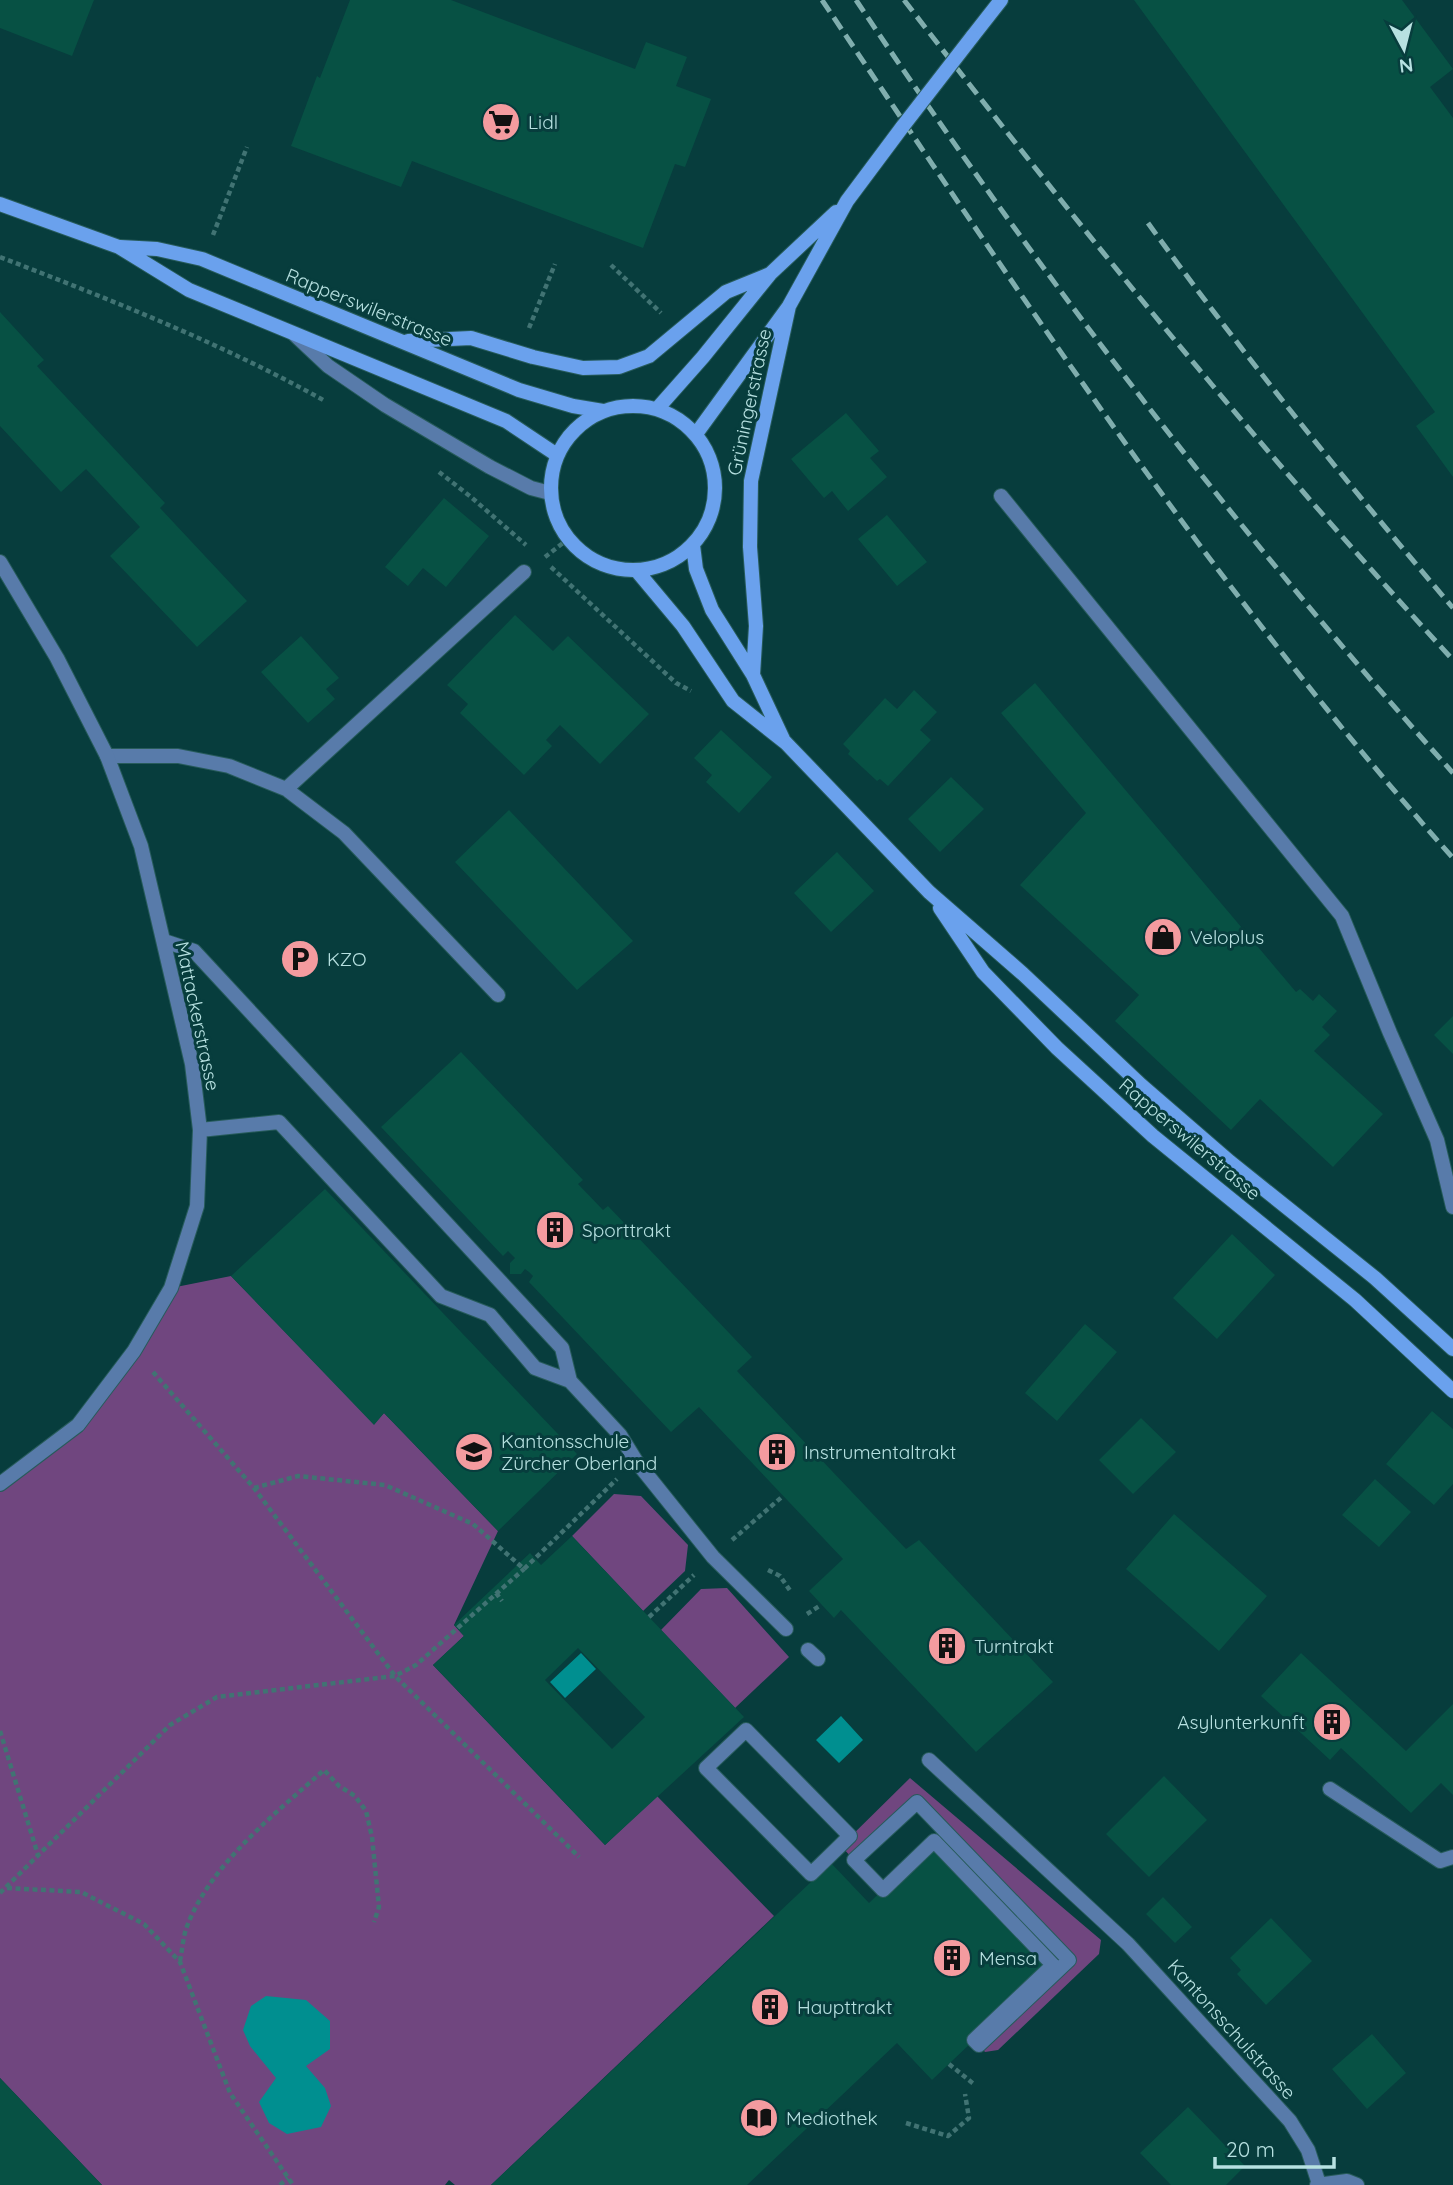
<svg xmlns="http://www.w3.org/2000/svg" width="1453" height="2185" viewBox="0 0 1453 2185" font-family="Quicksand,sans-serif">
<style>
.green{fill:#70467f}
.water{fill:#008f90}
.building{fill:#075144;fill-rule:evenodd}
.lines{fill:none;stroke-linecap:round;stroke-linejoin:round}
.lane-casing{stroke:#275b5b;stroke-width:16}
.street-casing{stroke:#275b5b;stroke-width:16}
.secondary-casing{stroke:#275b5b;stroke-width:16}
.path{stroke:#417373;stroke-width:4.5;stroke-dasharray:5 3.5;stroke-linecap:butt}
.lane{stroke:#587baa;stroke-width:14}
.street{stroke:#587baa;stroke-width:14}
.secondary{stroke:#6aa1ed;stroke-width:14}
.rail{stroke:#80aeae;stroke-width:5;stroke-dasharray:14 7;stroke-linecap:butt}
.secondary-bridge-casing{stroke:#275b5b;stroke-width:16;stroke-linecap:butt}
.secondary-bridge{stroke:#6aa1ed;stroke-width:14}
.labels{text-anchor:middle;stroke-width:6;stroke-linejoin:round;paint-order:stroke}
.poi-label{font-size:19px;fill:#b7e1e1;stroke:#073d3d;text-anchor:start}
.street-label{font-size:19px;fill:#b7e1e1;stroke:#073d3d}
</style>
<rect width="100%" height="100%" fill="#073d3d"/>
<path class="green" d="M231 1276 374 1424 384 1413 498 1531 454 1625 464 1636 433 1665 605 1845 657 1796 774 1916 491 2185H455L449 2180 445 2185H102L0 2078V1484L78 1425 171 1288Z
M614 1494 641 1496 688 1545 685 1571 643 1611 572 1536Z
M727 1588 789 1657 735 1708 661 1630 701 1589Z
M910 1778 1101 1940 1099 1954 998 2050 985 2052 979 2045 1068 1960 918 1802 854 1860 841 1846Z"/>
<path class="water" d="M581 1653 596 1669 565 1698 550 1682Z
M841 1716 863 1740 839 1763 816 1740Z
M266 1996 306 2000 330 2021V2049L306 2066 325 2088 331 2106 321 2127 287 2134 269 2123 259 2102 276 2078 250 2046 243 2030 251 2006Z"/>
<path class="building" d="M0 0H94L72 56 0 28Z
M350 0H451L635 69 646 42 687 57 676 86 711 99 685 167 675 164 643 248 412 161 401 187 291 146 317 76 320 78Z
M1134 0H1402L1453 69 1430 87 1453 118V477L1416 426 1435 412Z
M0 312 44 360 37 366 165 503 160 508 247 601 197 647 110 556 140 527 86 469 61 492 0 426Z
M846 413 879 451 870 458 887 477 848 511 832 491 824 498 791 459Z
M444 498 489 536 446 587 423 568 408 586 385 567Z
M887 515 927 562 897 586 858 539Z
M515 615 553 651 568 636 649 714 600 764 560 725 546 740 552 746 524 775 460 713 468 704 447 685Z
M301 636 339 678 326 689 335 699 308 723 261 672Z
M1035 683 1296 992 1300 989 1313 1001 1319 994 1337 1011 1322 1027 1330 1035 1314 1051 1383 1114 1333 1167 1260 1099 1231 1130 1115 1021 1139 995 1020 885 1086 813 1001 713Z
M914 690 937 712 920 730 931 740 888 786 880 779 877 781 848 754 850 751 843 744 885 698 897 709Z
M721 730 772 777 739 813 706 782 712 775 694 758Z
M951 777 984 809 940 852 908 819Z
M509 810 633 941 577 990 455 862Z
M837 852 874 891 831 932 794 893Z
M1453 1016V1054L1434 1035Z
M461 1052 583 1180 578 1184 603 1210 608 1206 752 1357 737 1371 906 1549 919 1540 1053 1682 976 1752 841 1610 834 1618 809 1591 843 1559 699 1407 671 1432 529 1282 533 1276 529 1272 525 1269 521 1274H510V1263L515 1258 508 1251 503 1256 381 1127Z
M325 1189 577 1454 498 1531 384 1413 374 1425 231 1276Z
M1232 1234 1275 1275 1217 1339 1173 1298Z
M1085 1324 1117 1352 1057 1421 1025 1393Z
M1432 1411 1453 1429V1484L1434 1505 1386 1464Z
M1141 1418 1176 1452 1133 1494 1099 1460Z
M1375 1479 1411 1512 1379 1547 1342 1515Z
M1174 1514 1267 1596 1219 1651 1126 1569Z
M572 1536 744 1717 605 1845 433 1665 464 1636 454 1625 530 1553 541 1565ZM578 1648 645 1717 612 1749 545 1680Z
M1301 1653 1406 1751 1453 1704V1795L1441 1783 1411 1813 1341 1748 1330 1760 1261 1696Z
M1164 1776 1207 1820 1149 1877 1106 1834Z
M934 1841 1053 1965 932 2080 897 2043 747 2185H491L831 1863 869 1903Z
M1163 1897 1192 1927 1175 1943 1146 1914Z
M1271 1918 1312 1961 1266 2005 1237 1974 1241 1970 1230 1958Z
M1372 2034 1406 2073 1367 2109 1332 2069Z
M0 2078 102 2185H0Z
M1188 2107 1245 2166 1226 2185H1171L1140 2153Z"/>
<g class="lines">
<defs>
<path id="lane" d="M295 335 328 366 385 405 490 467 531 488 550 493
M1001 496 1342 916 1390 1033 1437 1140 1453 1207
M107 756H178L229 766 286 789 344 833 498 995
M286 789 524 572
M1330 1789 1440 1861 1453 1857"/>
<path id="street" d="M0 562 57 658 107 756 141 846 192 1064 200 1130 197 1206 171 1288 134 1351 78 1425 0 1484
M164 941 194 951 562 1348 570 1381 620 1435 636 1461 713 1557 786 1629
M200 1130 279 1122 441 1296 490 1315 535 1368 570 1381
M808 1650 818 1659
M746 1730 850 1836 811 1874 706 1768Z
M929 1760 1128 1944 1290 2121 1308 2150 1319 2184
M917 1802 1069 1960 979 2045 974 2040 1053 1965 934 1841 883 1890 854 1860Z
M1317 2185 1347 2181 1357 2185"/>
<path id="secondary" d="M972 37 1001 0
M0 204 119 247 189 290 506 421 557 455
M120 247 157 249 202 259 519 390 573 406 603 411
M408 341 471 338 533 357 583 368 619 367 649 356 726 292 770 274
M551 488a82 82 0 1 1 164 0a82 82 0 1 1-164 0Z
M657 409 703 357 770 274 836 212
M696 434 789 306 847 201 903 126
M693 545 696 569 712 610 753 675 783 739
M637 571 683 626 733 701 786 743 929 892 1023 974 1141 1085 1230 1162 1375 1278 1453 1349
M753 675 756 626 750 547 751 481 789 306
M940 908 983 972 1057 1048 1153 1136 1355 1300 1453 1391"/>
</defs>
<use href="#lane" class="lane-casing"/>
<use href="#street" class="street-casing"/>
<use href="#secondary" class="secondary-casing"/>
<path class="path" d="M213 235 247 147
M0 257C111 300 221 343 325 401
M611 265 661 313
M529 328 555 264
M439 472 471 497 526 545
M545 557 568 539
M551 567 676 683 691 691
M153 1372 254 1488 395 1676 579 1857
M254 1488 298 1476 385 1485 473 1524 524 1569 617 1479
M732 1540 783 1496
M768 1570 780 1576 791 1592
M496 1593 502 1601
M807 1614 821 1605
M649 1617 694 1575
M0 1731 38 1855
M7 1888 81 1892 144 1924 180 1962 230 2093 293 2185
M0 1893 170 1725 217 1697 395 1676 416 1665 524 1569
M180 1961C182 1951 183 1939 186 1929 209 1865 275 1814 324 1770L339 1786 355 1796 366 1811 372 1837 379 1907 374 1922
M949 2064 975 2085
M906 2123 948 2136 969 2118 965 2094
M280 2185 288 2178"/>
<use href="#lane" class="lane"/>
<use href="#street" class="street"/>
<use href="#secondary" class="secondary"/>
<path class="rail" d="M822 0C1020 295 1216 592 1453 858
M856 0C1038 272 1234 529 1453 773
M904 0C1079 227 1259 449 1453 660
M1148 223C1244 356 1347 483 1453 608"/>
<defs>
<path id="secondary-bridge" d="M903 126 972 37"/>
</defs>
<use href="#secondary-bridge" class="secondary-bridge-casing"/>
<use href="#secondary-bridge" class="secondary-bridge"/>
</g>
<defs>
<symbol id="supermarket-disc" viewBox="-11 -11 22 22"><circle r="9.5" fill="#f49b9f" stroke="#073d3d"/><path d="M-6-5.5h2.5l.6 2H6L4.5 2H-2.5L-4.4-4H-6ZM-1.5 3.2a1.3 1.3 0 1 0 .1 0ZM3 3.2a1.3 1.3 0 1 0 .1 0Z" fill="#111"/></symbol>
<symbol id="shop-disc" viewBox="-11 -11 22 22"><circle r="9.5" fill="#f49b9f" stroke="#073d3d"/><path d="M-5-2.5h2.3a2.7 3.5 0 0 1 5.4 0H5L5.5 6h-11ZM-1.5-2.5h3a1.5 2.3 0 0 0-3 0Z" fill="#111"/></symbol>
<symbol id="parking-disc" viewBox="-11 -11 22 22"><circle r="9.5" fill="#f49b9f" stroke="#073d3d"/><path d="M-3.5-5.5H1a3.5 3.5 0 0 1 0 7H-1V5.5H-3.5ZM-1-3.4V-.6H.8a1.4 1.4 0 0 0 0-2.8Z" fill="#111"/></symbol>
<symbol id="building-disc" viewBox="-11 -11 22 22"><circle r="9.5" fill="#f49b9f" stroke="#073d3d"/><path d="M-4-6H4V6H1V3H-1V6H-4ZM-2.5-4.3h1.7v1.8h-1.7ZM.8-4.3h1.7v1.8H.8ZM-2.5-1h1.7V.8h-1.7ZM.8-1h1.7V.8H.8Z" fill="#111"/></symbol>
<symbol id="school-disc" viewBox="-11 -11 22 22"><circle r="9.5" fill="#f49b9f" stroke="#073d3d"/><path d="M0-5L7-2L0 1L-7-2ZM-4 1L0 2.5L4 1V4Q0 6-4 4Z" fill="#111"/></symbol>
<symbol id="library-disc" viewBox="-11 -11 22 22"><circle r="9.5" fill="#f49b9f" stroke="#073d3d"/><path d="M-6-4Q-3-5.5-.7-3.5V5Q-3 3-6 4ZM6-4Q3-5.5 .7-3.5V5Q3 3 6 4Z" fill="#111"/></symbol>
</defs>
<g fill-rule="evenodd">
<use href="#supermarket-disc" x="479" y="100" width="44" height="44"/>
<use href="#shop-disc" x="1141" y="915" width="44" height="44"/>
<use href="#parking-disc" x="278" y="937" width="44" height="44"/>
<use href="#building-disc" x="533" y="1208" width="44" height="44"/>
<use href="#school-disc" x="452" y="1430" width="44" height="44"/>
<use href="#building-disc" x="755" y="1430" width="44" height="44"/>
<use href="#building-disc" x="925" y="1624" width="44" height="44"/>
<use href="#building-disc" x="1310" y="1700" width="44" height="44"/>
<use href="#building-disc" x="930" y="1936" width="44" height="44"/>
<use href="#building-disc" x="748" y="1985" width="44" height="44"/>
<use href="#library-disc" x="737" y="2096" width="44" height="44"/>
</g>
<g class="labels">
<g class="poi-label">
<text x="528" y="129">Lidl</text>
<text x="1190" y="944">Veloplus</text>
<text x="327" y="966">KZO</text>
<text x="582" y="1237">Sporttrakt</text>
<text x="501" y="1448">Kantonsschule<tspan x="501" dy="22">Zürcher Oberland</tspan></text>
<text x="804" y="1459">Instrumentaltrakt</text>
<text x="974" y="1653">Turntrakt</text>
<text x="1305" y="1729" text-anchor="end">Asylunterkunft</text>
<text x="979" y="1965">Mensa</text>
<text x="797" y="2014">Haupttrakt</text>
<text x="786" y="2125">Mediothek</text>
</g>
<g class="street-label">
<text transform="translate(369 307) rotate(22)" y="7">Rapperswilerstrasse</text>
<text transform="translate(749 402) rotate(-78)" y="7">Grüningerstrasse</text>
<text transform="translate(198 1016) rotate(78)" y="7">Mattackerstrasse</text>
<text transform="translate(1190 1139) rotate(40)" y="7">Rapperswilerstrasse</text>
<text transform="translate(1232 2029) rotate(48)" y="7">Kantonsschulstrasse</text>
</g>
</g>
<g transform="translate(1404 49) rotate(173)" stroke="#073d3d" stroke-width="5" paint-order="stroke">
<path d="M0-5L12 26L0 18L-12 26Z" fill="#b7e1e1"/>
<text y="-10" font-size="19" font-weight="bold" text-anchor="middle" fill="#b7e1e1">N</text>
</g>
<path d="M1215 2157v10h119v-10" fill="none" stroke="#b7e1e1" stroke-width="3.5"/>
<text x="1226" y="2157" font-size="21" fill="#b7e1e1" stroke="#073d3d" stroke-width="5" paint-order="stroke">20 m</text>
</svg>
